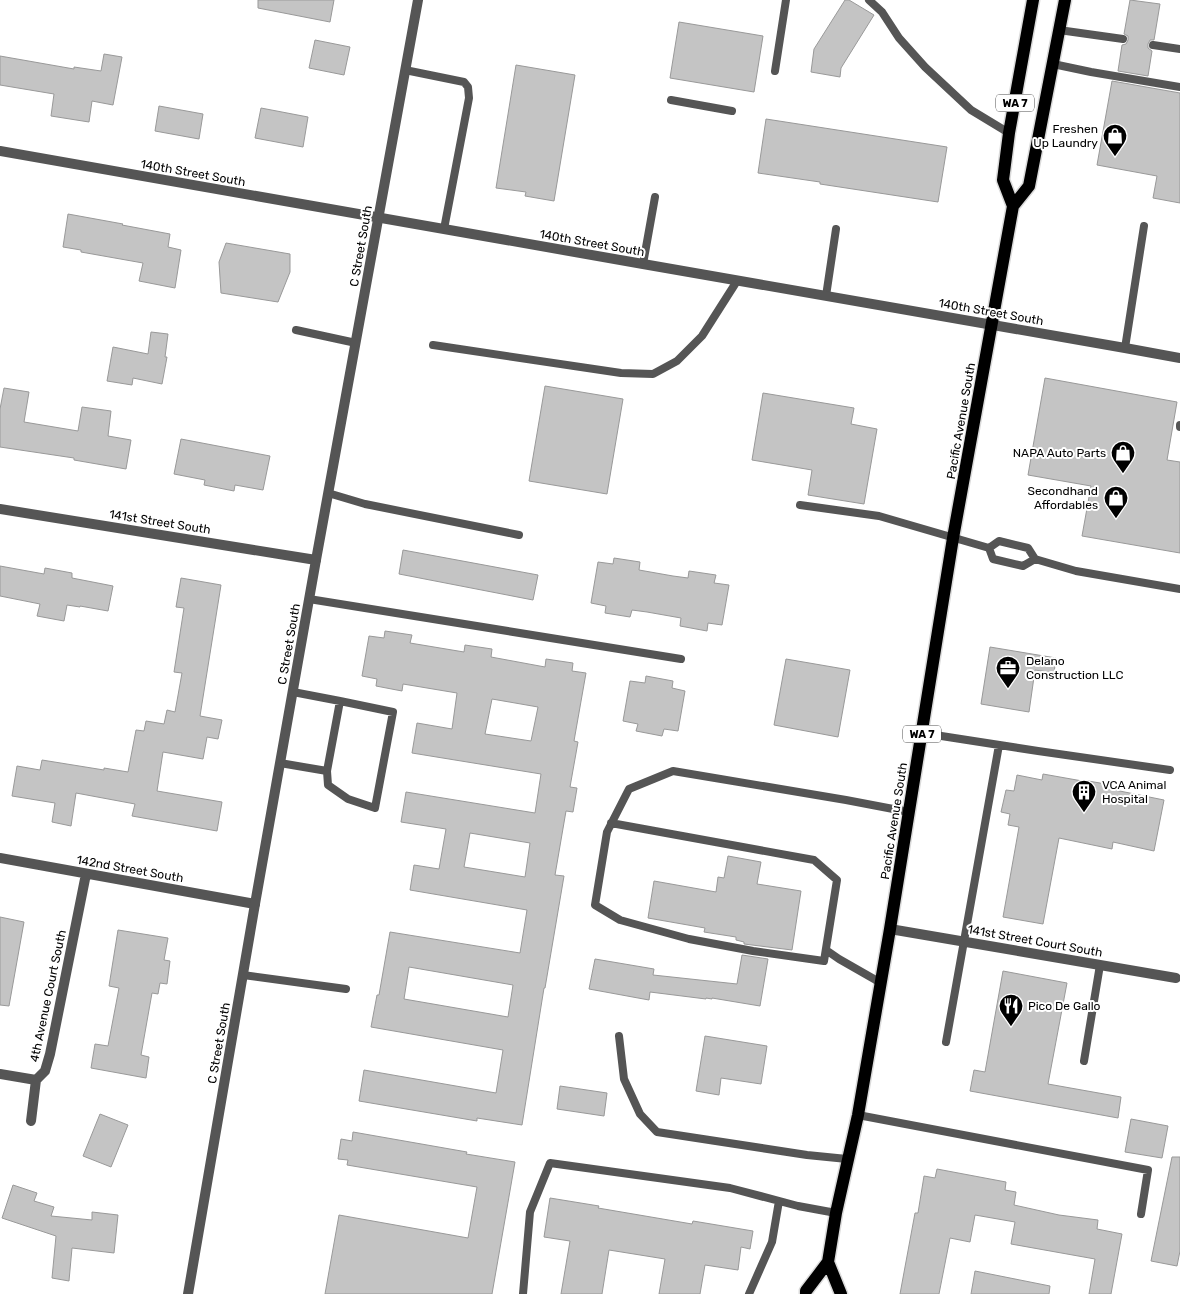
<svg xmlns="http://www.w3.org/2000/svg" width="1180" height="1294" viewBox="0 0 1180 1294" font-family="Rubik,sans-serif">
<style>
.building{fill:#c4c4c4;stroke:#999;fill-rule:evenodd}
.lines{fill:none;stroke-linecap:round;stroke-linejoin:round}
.primary-casing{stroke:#dbdbdb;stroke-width:15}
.service{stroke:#555;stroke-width:8}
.minor{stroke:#555;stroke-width:10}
.tertiary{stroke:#555;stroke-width:10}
.primary{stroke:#000;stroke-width:12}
.labels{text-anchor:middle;stroke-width:4;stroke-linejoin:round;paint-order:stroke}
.shield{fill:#fff;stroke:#4c4c4c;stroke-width:1}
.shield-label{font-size:11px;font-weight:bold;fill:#000}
.poi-label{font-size:12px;fill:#000;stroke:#fff;text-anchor:end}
.street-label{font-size:12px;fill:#000;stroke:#fff}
</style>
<rect width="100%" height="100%" fill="#fff"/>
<path class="building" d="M258 0H334L330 22 258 8Z
M845 0H849L874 15 841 68 840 77 811 72 814 49Z
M1130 0 1160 4 1154 40H1150L1148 44V48L1152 51 1148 76 1118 71 1122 45 1126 44 1128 40V36L1124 34Z
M679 22 763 36 754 92 670 78Z
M315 40 350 47 344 75 309 68Z
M104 54 122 57 113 105 92 101 89 122 51 116 54 94 0 85V56L74 69V67L101 71Z
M516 65 575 75 554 201 525 196 526 192 496 188Z
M1112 81 1180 93V203L1153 198 1157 176 1097 165Z
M159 106 203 114 199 139 155 131Z
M261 108 308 117 303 147 255 138Z
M766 119 947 147 938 202 820 184V182L758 173Z
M68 214 123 224 122 225 170 234 168 247 181 250 175 288 139 281 143 263 81 252V250L63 247Z
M226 243 290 254V272L278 302 221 293 219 262Z
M151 332 168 334 165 357H167L162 384 133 378 132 385 107 381 113 347 148 354Z
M1045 378 1177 402 1167 460 1180 462V553L1082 536 1091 486 1028 475Z
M545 386 623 399 607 494 529 481Z
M4 388 29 392 24 422 78 431 82 407 111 411 108 436 131 440 126 469 74 460V458L0 447V409Z
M763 393 854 408 851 424 877 429 864 504 808 495 812 470 752 460Z
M181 439 270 456 263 490 235 485 234 491 204 485 205 480 174 474Z
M403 550 538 575 533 600 399 574Z
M614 558 640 562 639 570 673 576 688 578 689 571 716 575 714 583 729 585 722 625 708 623 707 631 680 626 681 618 647 612 632 610 630 617 605 613 606 606 591 603 598 562 613 564Z
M0 566 44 574 45 568 72 573V578L113 586 108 611 80 606V607L67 605 64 621 37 616 40 604 0 596Z
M181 578 221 585 200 716 222 720 218 739 207 737 203 759 163 752 157 791 222 802 217 831 132 816 135 804 76 793 71 826 52 822 55 803 12 796 17 766 40 770 42 760 104 770V768L128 772 136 730 144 731 146 721 164 724 167 710 175 712 182 673 174 672 184 608 176 607Z
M385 631 412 635 410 643 464 652 465 645 492 649 491 657 545 667 546 659 573 663 572 671 586 673 574 741 578 742 570 787 577 788 573 812 566 811 555 875 564 876 545 988H544L522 1125 477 1118V1121L359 1101 364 1070 496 1093 503 1050 371 1027 377 995H379L390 932 520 953 527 910 410 890 414 865 439 869 446 829 401 822 406 792 535 813 541 774 412 753 417 723 452 729 457 693 403 684 402 691 376 686 377 679 362 676 369 636 384 638ZM492 699 538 707 531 741 485 734ZM470 833 530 843 525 877 464 867ZM409 967 513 985 508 1017 404 999Z
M990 647 1056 658 1054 673 1035 670 1029 712 981 704Z
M786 659 850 670 838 737 774 725Z
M646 676 673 681 672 688 685 691 678 731 664 729 662 736 636 731 638 724 623 721 630 681 645 683Z
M1043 774 1088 782V781L1106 784 1105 788 1164 800 1154 851 1113 842 1112 849 1059 838 1043 924 1003 917 1019 827 1008 825 1010 814 1001 812 1006 790 1014 791 1017 775 1042 780Z
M728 856 761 862 757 884 801 891 792 950 744 944V942L736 940V937L704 932 705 928 648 918 654 881 716 892 718 877 724 878Z
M0 917 24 922 9 1006 0 1005Z
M118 930 168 938 164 960 170 961 167 984 160 983 158 994 152 993 141 1055 149 1057 146 1078 91 1068 95 1044 108 1046 119 988 109 986Z
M742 955 768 959 760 1006 712 998V999L706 998V999L650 992 649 1000 589 989 595 959 654 969 653 975 737 984Z
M1003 971 1067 983 1048 1084 1121 1097 1118 1118 970 1091 974 1070 985 1072Z
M705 1036 767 1046 761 1084 721 1078 719 1095 696 1091Z
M560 1086 607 1093 604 1116 557 1109Z
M100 1114 128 1125 111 1167 83 1156Z
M1131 1119 1168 1126 1162 1158 1125 1152Z
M353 1132 467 1152 466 1154 515 1162 492 1294H325L339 1215 468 1238 477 1187 347 1165 348 1160 338 1159 341 1139 352 1141Z
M1172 1157H1180V1251L1177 1266 1151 1261Z
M937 1169 1006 1182 1005 1190 1016 1192 1014 1205 1059 1215 1098 1220 1097 1229 1122 1234 1111 1294H1089L1095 1259 1011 1244 1015 1222 975 1215 970 1242 950 1238 939 1294H900L915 1213H918L924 1176 935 1178Z
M13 1185 37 1193 34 1201 54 1207 51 1216 92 1220V1212L118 1215 114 1253 72 1248 69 1281 52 1278 56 1236 2 1218Z
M550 1198 599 1206 598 1208 692 1224 693 1221 753 1231 750 1249 741 1247 738 1270 705 1265 700 1294H659L665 1259 609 1250 602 1294H561L570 1241 544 1237Z
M975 1271 1050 1286 1049 1294H971Z"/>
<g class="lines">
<defs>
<path id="primary" d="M1013 206 1003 180 1009 133 1033 0
M828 1262 841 1294
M806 1294V1291L828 1262 836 1213 858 1115 890 929 953 538 1013 206 1029 186 1065 0"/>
</defs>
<use href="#primary" class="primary-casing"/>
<path class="service" d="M869 0 882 12 899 38 925 67 971 110 1009 133
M1059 30 1123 39
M1153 45 1180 49
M1053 64 1091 72 1180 87
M405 70 464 82 468 87 469 98 444 229
M775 71 786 0
M671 100 732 111
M643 264 655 197
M826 296 836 229
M296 330 356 343
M433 345 621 373 653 374 677 361 702 336 737 281
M1125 348 1144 226
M1180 425V427
M328 493 365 504 519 535
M800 505 879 516 989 548
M999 541 1028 548 1035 559 1023 566 993 559 989 548Z
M1035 559 1076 571 1180 589
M309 599 681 659
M293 692 340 701 393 712 375 808 348 799 328 785 327 771 340 701
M922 733 1038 751 1170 770
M280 763 327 771
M611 823 814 860 837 880 824 961 753 951 689 939 620 920 595 905 607 832 629 789 673 771 846 800 909 812
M826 950 839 959 881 983
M243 975 346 989
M619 1036 624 1079 640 1114 657 1132 807 1155 847 1159
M946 1042 999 745
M1084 1061 1100 965
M858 1115 1148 1170 1141 1214
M523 1294 530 1212 550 1163 730 1188 798 1206 836 1213
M749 1294 772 1242 779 1201"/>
<path class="minor" d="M0 151 643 264 1125 348 1180 358
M0 509 316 560
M0 858 255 904
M890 929 1176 978
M0 1074 36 1080
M31 1121 36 1080 45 1071 50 1054 86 874"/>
<path class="tertiary" d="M188 1294 255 904 316 560 418 0"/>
<use href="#primary" class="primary"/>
</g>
<defs>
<symbol id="shop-pin" viewBox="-11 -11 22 30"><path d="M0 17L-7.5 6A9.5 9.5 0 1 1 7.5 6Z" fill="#000" stroke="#fff"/><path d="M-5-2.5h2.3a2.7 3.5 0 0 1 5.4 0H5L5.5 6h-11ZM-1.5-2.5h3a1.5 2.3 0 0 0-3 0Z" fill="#fff"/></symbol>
<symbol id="office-pin" viewBox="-11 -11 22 30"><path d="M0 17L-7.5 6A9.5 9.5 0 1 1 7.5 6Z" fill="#000" stroke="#fff"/><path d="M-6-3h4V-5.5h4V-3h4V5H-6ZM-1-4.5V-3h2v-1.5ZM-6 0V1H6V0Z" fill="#fff"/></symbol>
<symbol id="building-pin" viewBox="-11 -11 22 30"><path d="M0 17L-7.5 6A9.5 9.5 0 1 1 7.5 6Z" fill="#000" stroke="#fff"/><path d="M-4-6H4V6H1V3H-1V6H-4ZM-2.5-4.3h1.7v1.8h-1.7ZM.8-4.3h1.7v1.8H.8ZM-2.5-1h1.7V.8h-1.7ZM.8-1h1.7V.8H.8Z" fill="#fff"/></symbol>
<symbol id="restaurant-pin" viewBox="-11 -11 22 30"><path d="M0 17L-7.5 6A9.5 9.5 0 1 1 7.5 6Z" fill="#000" stroke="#fff"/><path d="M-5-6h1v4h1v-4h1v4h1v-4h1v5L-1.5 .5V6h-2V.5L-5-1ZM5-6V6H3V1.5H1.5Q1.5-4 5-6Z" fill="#fff"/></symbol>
</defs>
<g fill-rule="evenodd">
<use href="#shop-pin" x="1101" y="122" width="28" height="38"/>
<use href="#shop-pin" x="1109" y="439" width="28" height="38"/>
<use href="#shop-pin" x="1102" y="484" width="28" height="38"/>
<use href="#office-pin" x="994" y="654" width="28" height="38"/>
<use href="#building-pin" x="1070" y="778" width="28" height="38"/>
<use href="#restaurant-pin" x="997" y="992" width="28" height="38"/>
</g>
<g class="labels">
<g class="shield">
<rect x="996" y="94.5" width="38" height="17" rx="4"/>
<rect x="903" y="725.5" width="38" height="17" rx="4"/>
</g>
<g class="shield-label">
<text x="1015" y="107">WA 7</text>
<text x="922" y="738">WA 7</text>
</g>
<g class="poi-label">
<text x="1098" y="133">Freshen<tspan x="1098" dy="14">Up Laundry</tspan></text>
<text x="1106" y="457">NAPA Auto Parts</text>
<text x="1098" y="495">Secondhand<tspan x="1098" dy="14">Affordables</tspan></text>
<text x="1026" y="665" text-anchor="start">Delano<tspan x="1026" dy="14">Construction LLC</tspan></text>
<text x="1102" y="789" text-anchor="start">VCA Animal<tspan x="1102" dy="14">Hospital</tspan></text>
<text x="1028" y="1010" text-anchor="start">Pico De Gallo</text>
</g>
<g class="street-label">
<text transform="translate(193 173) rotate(10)" y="4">140th Street South</text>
<text transform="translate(592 243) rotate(10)" y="4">140th Street South</text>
<text transform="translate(361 246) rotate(-80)" y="4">C Street South</text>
<text transform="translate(991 312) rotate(10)" y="4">140th Street South</text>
<text transform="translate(961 421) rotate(-80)" y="4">Pacific Avenue South</text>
<text transform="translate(160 522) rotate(9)" y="4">141st Street South</text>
<text transform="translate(289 644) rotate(-80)" y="4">C Street South</text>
<text transform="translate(894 821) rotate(-81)" y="4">Pacific Avenue South</text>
<text transform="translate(130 869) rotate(10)" y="4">142nd Street South</text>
<text transform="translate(1035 941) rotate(10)" y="4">141st Street Court South</text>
<text transform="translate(48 996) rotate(-78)" y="4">4th Avenue Court South</text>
<text transform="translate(219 1043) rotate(-80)" y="4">C Street South</text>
</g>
</g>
</svg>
